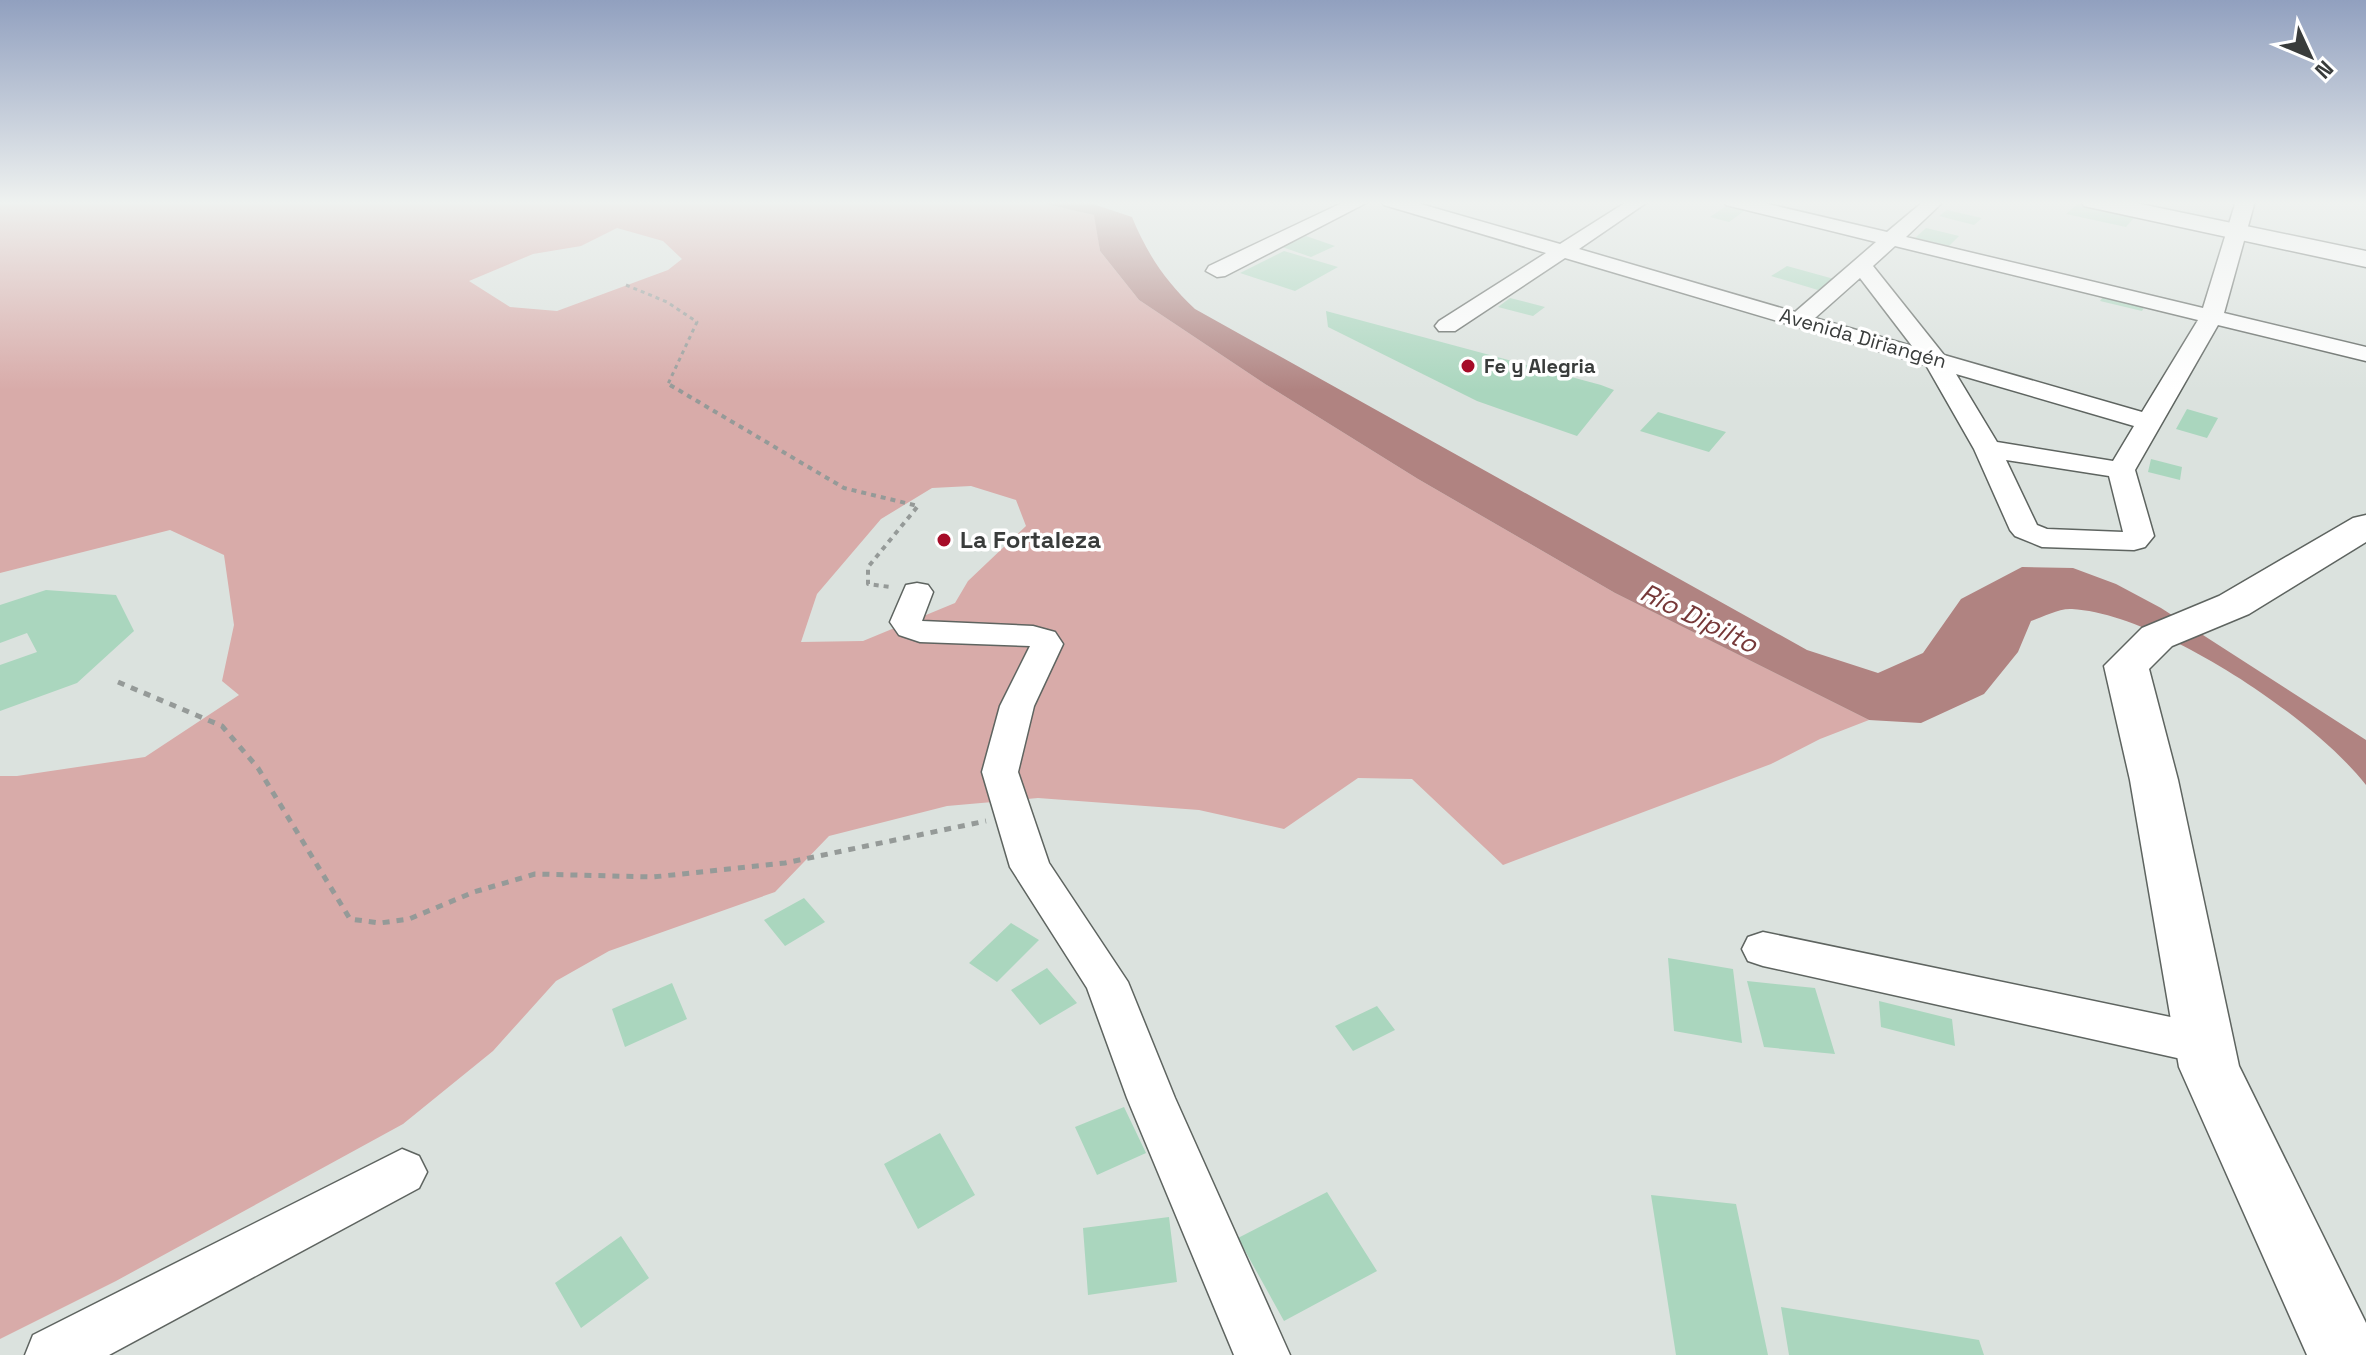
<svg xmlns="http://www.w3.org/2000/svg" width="2366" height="1355" viewBox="0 0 2366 1355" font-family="'Space Grotesk',sans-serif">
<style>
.green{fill:#d8aba9;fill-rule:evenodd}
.water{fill:#b08381}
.building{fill:#aad6be}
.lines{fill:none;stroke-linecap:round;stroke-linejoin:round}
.street-casing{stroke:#5e6460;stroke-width:3}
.secondary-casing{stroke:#5e6460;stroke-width:3}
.path-far2{stroke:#959a98;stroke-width:3;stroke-dasharray:4 4;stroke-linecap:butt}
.path-far1{stroke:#959a98;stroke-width:4;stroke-dasharray:5 5;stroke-linecap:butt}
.path{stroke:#959a98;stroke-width:5;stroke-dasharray:7 7;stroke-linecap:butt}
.street{fill:#fff;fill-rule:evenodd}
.secondary{fill:#fff;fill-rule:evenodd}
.poi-dot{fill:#a60c28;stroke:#fff;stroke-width:3}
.labels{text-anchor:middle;stroke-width:7;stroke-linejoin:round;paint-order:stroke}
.far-street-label{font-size:20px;fill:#393c3b;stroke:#fff}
.far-poi-label{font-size:20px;font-weight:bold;fill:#393c3b;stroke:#fff;text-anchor:start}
.poi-label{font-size:24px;font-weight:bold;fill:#393c3b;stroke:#fff;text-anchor:start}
.water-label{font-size:26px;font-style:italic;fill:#763838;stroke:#fff}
</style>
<rect width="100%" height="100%" fill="#dbe2de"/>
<path class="green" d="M0 201H1032L1095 215 1100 251 1139 300 1265 384 1418 479 1615 593 1869 720 1820 739 1771 764 1503 865 1412 779 1358 778 1284 829 1199 810 1038 798 947 806 829 836 775 892 609 951 556 981 493 1051 403 1124 116 1281 0 1339V776H17L145 757 239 695 222 681 234 625 224 555 170 530 0 573ZM617 228 663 241 682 259 668 270 557 311 510 307 469 281 533 254 581 246ZM971 486 1016 500 1026 526 968 581 955 603 863 641 801 642 817 594 881 519 932 488Z"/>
<path class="water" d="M1032 201H1084L1132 217C1147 254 1166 282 1195 309L1807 650 1878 673 1923 653 1961 599 2022 567 2073 568 2116 584 2161 608 2366 740V785C2313 717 2159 614 2072 609 2059 608 2043 617 2031 621L2018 652 1984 694 1921 723 1869 720 1615 593 1418 479 1265 384 1139 300 1100 251 1094 215Z"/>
<path class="building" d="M2081 201H2086L2139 212 2126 227 2066 214Z
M1729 204 1748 208 1729 222 1710 217Z
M1947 210 1982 218 1974 225 1939 216Z
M1926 228 1959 236 1949 246 1915 238Z
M1306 236 1335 246 1311 257 1282 247Z
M1284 251 1338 267 1295 291 1240 273Z
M1787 266 1834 279 1818 290 1771 276Z
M2105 294 2146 304 2142 311 2100 301Z
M1510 298 1545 307 1533 316 1498 307Z
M1326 311 1601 385 1614 390 1577 436 1477 401 1328 327Z
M2187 409 2218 418 2207 438 2176 429Z
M1658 412 1726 432 1709 452 1640 431Z
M2151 459 2182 467 2180 480 2148 472Z
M46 590 116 595 134 631 77 683 0 711V665L37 652 27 633 0 643V605Z
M804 898 825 922 785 946 764 920Z
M1011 923 1039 940 997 982 969 963Z
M1668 958 1733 969 1742 1043 1674 1031Z
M1047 968 1077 1003 1040 1025 1011 990Z
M1747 981 1815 988 1835 1054 1764 1047Z
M672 983 687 1019 625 1047 612 1009Z
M1879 1001 1952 1019 1955 1046 1881 1027Z
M1377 1006 1395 1030 1353 1051 1335 1026Z
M1124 1107 1146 1153 1097 1175 1075 1127Z
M940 1133 975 1195 918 1229 884 1164Z
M1327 1192 1377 1271 1284 1321 1238 1238Z
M1651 1195 1736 1204 1768 1355H1676Z
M1169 1217 1177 1282 1088 1295 1083 1228Z
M621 1236 649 1278 581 1328 555 1283Z
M1781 1307 1979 1340 1984 1355H1789Z"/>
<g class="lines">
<defs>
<path id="street" d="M1346 201H1370L1225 276 1217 277 1206 271 1209 266Z
M1381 201H1410L1560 244 1628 201H1649L1579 249 1795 312 1876 242 1726 205 1724 201H1755L1887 232 1924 201H1944L1906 237 2203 308 2236 201H2255L2224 313 2366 347V361L2218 325 2135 470 2154 536 2145 547 2134 550 2042 547 2015 536 2010 530 1974 449 1926 365 1565 258 1455 331H1439L1435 326 1439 321 1546 253 1384 205ZM1895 246 2198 320 2142 412 1944 355 1873 266ZM1860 278 1912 346 1815 318ZM1956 374 2134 426 2113 461 1997 442ZM2006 460 2109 476 2123 532 2047 529 2037 525Z
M917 583 928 585 933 592 922 621 1033 626 1055 632 1063 644 1034 706 1018 772 1049 863 1128 982 1175 1098 1290 1355H1234L1127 1098 1087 988 1010 867 982 772 1000 706 1030 646 920 642 899 635 890 622 906 585Z
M1763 932 2204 1024 2220 1030 2227 1044 2220 1058 2204 1064 1763 966 1748 961 1742 949 1748 937Z
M402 1149 419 1156 427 1172 419 1188 109 1355H25L33 1335Z"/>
<path id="secondary" d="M2081 201H2126L2366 251V267L2093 208 2084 206Z
M2366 515V542L2249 614 2172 646 2149 669 2178 780 2239 1066 2366 1323V1355H2307L2179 1067 2130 780 2104 666 2142 628 2219 596 2353 518Z"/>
</defs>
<use href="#street" class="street-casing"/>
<use href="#secondary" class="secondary-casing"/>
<path class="path-far2" d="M626 285 667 302 697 322 668 384 673 387"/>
<path class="path-far1" d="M670 385 844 488 918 506 868 567V584L890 587"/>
<path class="path" d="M118 682 222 726 258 768 350 919 380 923 409 919 474 892 535 874 653 877 785 863 986 821"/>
<use href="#street" class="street"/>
<use href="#secondary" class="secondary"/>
</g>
<linearGradient id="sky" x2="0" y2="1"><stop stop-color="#91a0bf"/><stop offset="0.52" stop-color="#eff2f0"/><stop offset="1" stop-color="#eff2f0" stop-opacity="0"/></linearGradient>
<rect width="2366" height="390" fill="url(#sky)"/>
<g class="poi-dot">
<circle cx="1468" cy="366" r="8"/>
<circle cx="944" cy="540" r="8"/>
</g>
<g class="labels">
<g class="far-street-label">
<text transform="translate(1863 338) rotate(16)" y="7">Avenida Diriangén</text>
</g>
<g class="far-poi-label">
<text x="1484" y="373">Fe y Alegria</text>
</g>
<g class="poi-label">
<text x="960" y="548">La Fortaleza</text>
</g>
<g class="water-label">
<text transform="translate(1699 618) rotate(26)" y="9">Río Dipilto</text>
</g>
</g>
<g transform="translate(2310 56) rotate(134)" stroke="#ffffff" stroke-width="6" paint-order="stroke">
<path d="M0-6L14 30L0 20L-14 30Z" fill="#393c3b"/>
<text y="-12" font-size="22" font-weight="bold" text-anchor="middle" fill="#393c3b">N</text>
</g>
</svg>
